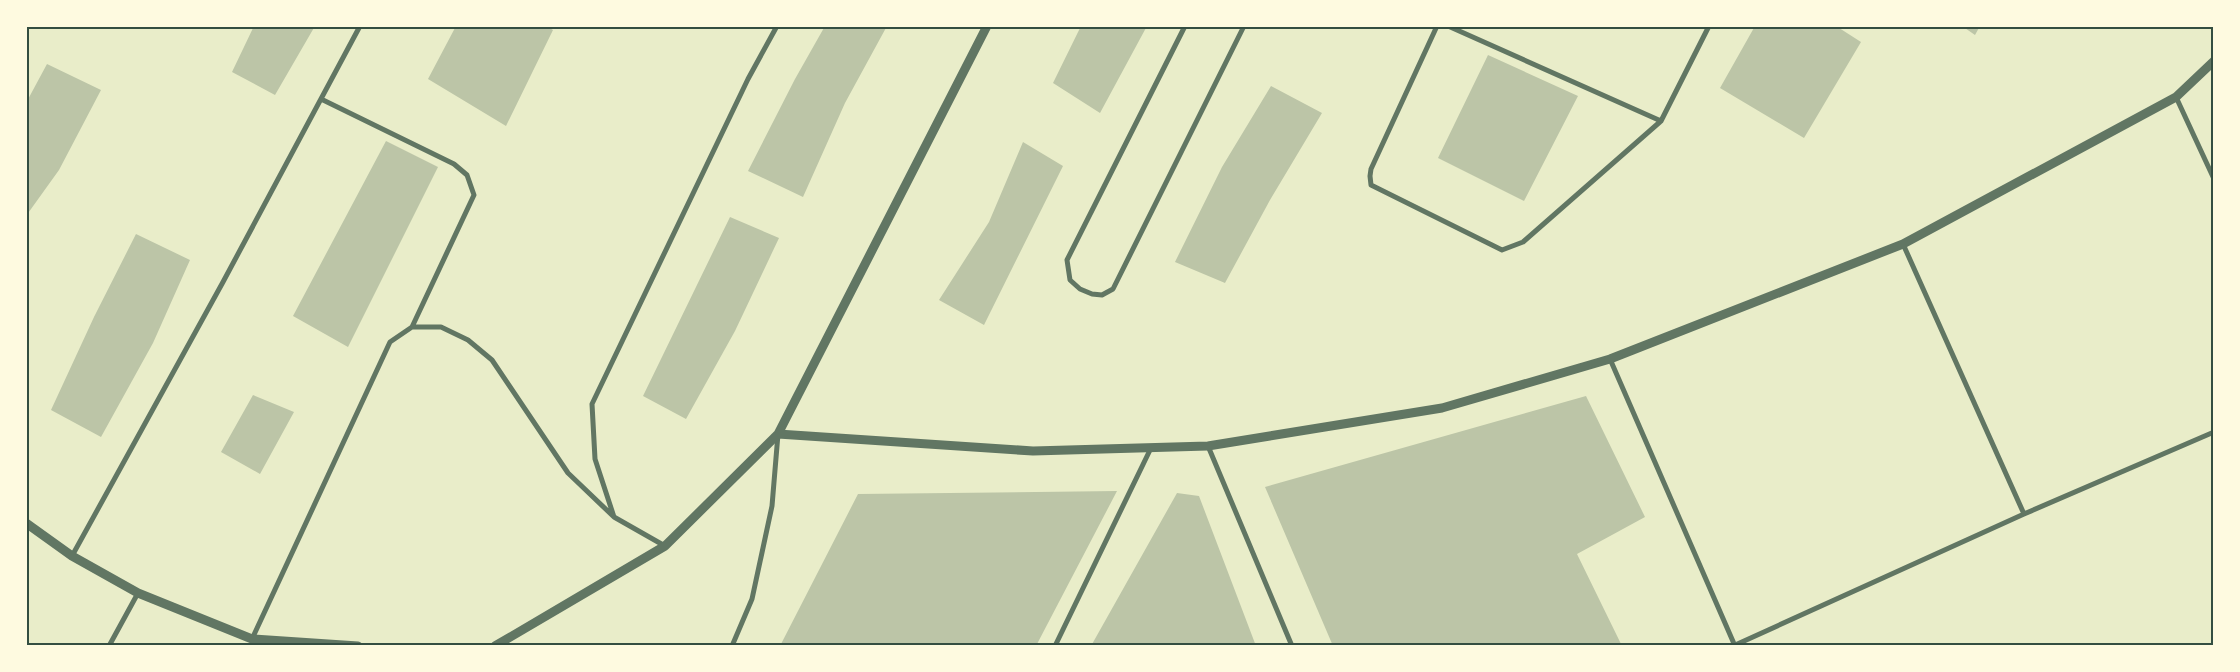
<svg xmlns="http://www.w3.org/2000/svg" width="2240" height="672" viewBox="0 0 2240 672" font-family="Roboto,sans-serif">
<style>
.building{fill:#bcc5a7}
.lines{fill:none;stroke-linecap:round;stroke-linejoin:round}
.minor{stroke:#617663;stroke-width:5}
.tertiary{stroke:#617663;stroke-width:9}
.neatline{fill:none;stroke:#344e41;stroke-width:2}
</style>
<rect width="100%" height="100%" fill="#e9edc9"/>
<path class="building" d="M254 26H315L275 95 232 72Z
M456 26H546L553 30 506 126 428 79Z
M825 26H887L845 103 803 197 748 171 795 79Z
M1081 26H1147L1100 113 1053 83Z
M1755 26H1836L1861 42 1804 138 1720 88Z
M1962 26H1980L1975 35Z
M1488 55 1578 96 1524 201 1438 158Z
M47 64 101 90 59 170 26 216V103Z
M1271 86 1322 113 1270 200 1225 283 1175 262 1222 167Z
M386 141 438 167 348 347 293 316Z
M1023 142 1063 166 984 325 939 300 989 222Z
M730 217 779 238 735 331 686 419 643 396Z
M136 234 190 260 153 343 101 437 51 410 94 317Z
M253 395 294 412 260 474 221 452Z
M1586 396 1645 517 1577 554 1622 646H1333L1265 487Z
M1117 491 1036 646H780L858 494Z
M1177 493 1199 496 1256 646H1091Z"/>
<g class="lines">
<path class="minor" d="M1185 26 1067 260 1070 280 1080 289 1092 294 1102 295 1113 289 1244 26
M1437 26 1371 169 1370 176 1371 185 1502 250 1523 242 1661 121 1709 26
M1448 26 1661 121
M2176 97 2214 179
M321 99 454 164 467 175 474 195 412 327
M1903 244 2024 514
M1610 359 1735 646
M1208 446 1292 646
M614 517 595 459 592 404 748 79 777 26
M72 556 223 282 360 26
M252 639 390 342 412 327H441L468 340 492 360 568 473 614 517 665 546
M109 646 138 593
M732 646 752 599 772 506 778 434
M1055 646 1151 448
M1733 646 2024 514 2214 432"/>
<path class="tertiary" d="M778 434 1033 451 1208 446 1442 408 1610 359 1903 244 2176 97 2214 61
M26 523 72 556 138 593 252 639 358 646
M495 646 665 546 778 434 987 26"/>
</g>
<rect width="2240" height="672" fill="none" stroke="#fefae0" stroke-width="55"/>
<rect x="28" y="28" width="2184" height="616" class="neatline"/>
</svg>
